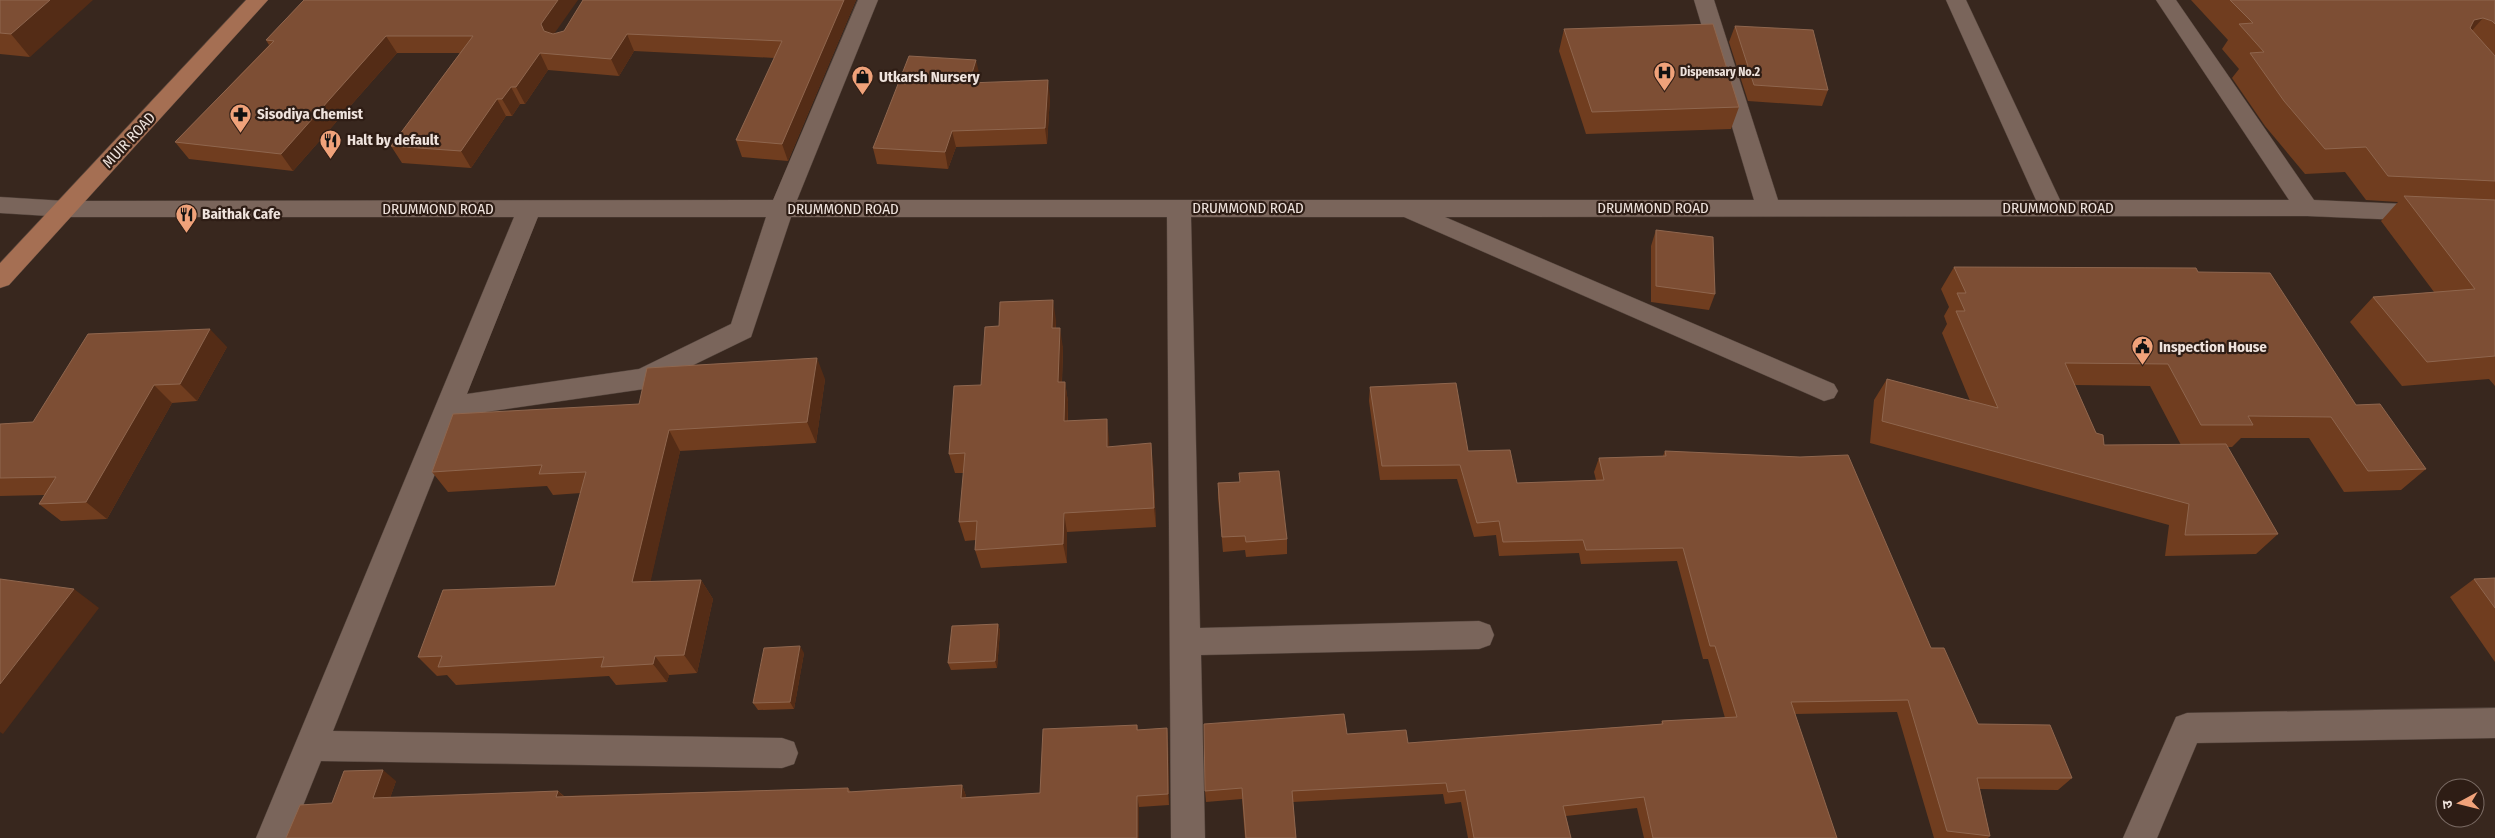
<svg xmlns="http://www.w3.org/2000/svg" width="2495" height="838" viewBox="0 0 2495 838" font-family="'Fira Sans Condensed','Noto Sans Devanagari',sans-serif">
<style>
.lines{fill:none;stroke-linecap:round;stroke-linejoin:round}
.minor-casing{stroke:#51423a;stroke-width:1}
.major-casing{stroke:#51423a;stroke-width:1}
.minor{fill:#7a655b;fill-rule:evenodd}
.major{fill:#a56f53;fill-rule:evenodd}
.wall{fill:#703d1f;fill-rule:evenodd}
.shaded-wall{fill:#542c16}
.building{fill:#7d4e34;stroke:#8f664e}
.labels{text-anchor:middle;stroke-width:4.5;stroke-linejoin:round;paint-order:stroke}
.far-poi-label{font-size:12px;font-weight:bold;fill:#efe3dd;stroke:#2e1d15;text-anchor:start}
.poi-label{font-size:15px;font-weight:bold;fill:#efe3dd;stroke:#2e1d15;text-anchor:start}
.street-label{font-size:15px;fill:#efe3dd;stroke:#2e1d15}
</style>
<rect width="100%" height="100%" fill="#38271e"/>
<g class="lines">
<defs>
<path id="minor" d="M858 0H878L797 200H1754L1694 0H1714L1778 200H2036L1946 0H1966L2060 200H2289L2156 0H2176L2314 200 2495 208V224L2307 216 1445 217 1834 384 1838 391 1834 398 1824 401 1404 217H1191L1200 628 1479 621 1490 625 1494 635 1490 645 1479 649 1201 655 1205 838H1171L1167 217H791L751 337 644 389 458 416 333 731 782 738 794 742 798 753 794 764 782 768 321 761 290 838H256L514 217H65L0 213V197L65 201 773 200ZM538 217H766L731 324 639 369 467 394Z
M2495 708V738L2197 743 2157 838H2123L2176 717 2187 713Z"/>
<path id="major" d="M246 0H268L9 285 0 288V263Z"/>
</defs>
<use href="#minor" class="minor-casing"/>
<use href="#major" class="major-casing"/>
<use href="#minor" class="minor"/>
<use href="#major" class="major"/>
</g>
<path class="wall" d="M0 0 30 57 0 54Z
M304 0 555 34 564 31 583 0H856L788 161 742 157 736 140 775 58 634 51 619 76 548 70 525 104H520L512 116H506L471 168 402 163 391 146 460 53H397L293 171 189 159 175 142 269 45 266 40Z
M2191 0H2495V386L2489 379 2402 386 2350 322 2373 297 2434 292 2381 221 2398 202 2366 200 2345 172 2305 174 2265 126 2232 78 2239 69 2222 49 2228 40Z
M1735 26 1828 90 1822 106 1748 101 1729 42Z
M1564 29 1739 107 1731 129 1586 134 1559 51Z
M980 77 978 82 1050 97 1047 144 956 147 948 169 877 164 873 148Z
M1656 230 1715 294 1709 310 1651 302V246Z
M1954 267 2198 272 2356 405 2426 469 2401 490 2344 492 2309 438H2241L2232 447H2227L2278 534 2256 554 2165 556 2169 525 1870 443 1874 400 1887 379 1970 401 1942 333 1947 324 1944 316 1949 307 1941 289ZM2075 385 2150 386 2181 445H2104L2096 433Z
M1056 320V328L1063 348 1062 382H1065L1068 402V421L1109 438V446L1153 463 1156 527 1067 532V563L981 568 975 550 976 540 965 541 959 522 964 473H955L949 454 981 385 999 326Z
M227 347 197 401 172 403 107 519 61 521 39 504 45 495 0 496V424L33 422Z
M825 379 816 443 680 451 650 582 701 580 713 599 697 673 669 675 667 682 616 685 609 676 456 685 447 675 437 676 418 657 555 586 581 493 553 495 547 486 448 492 432 472 639 404Z
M1370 387 1517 483 1596 480 1594 472 1599 458 1663 456 1665 451 1931 648 1978 724 2072 778 2058 790 1980 789 1990 836 1988 838H1934L1897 712 1795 714 1837 838H1644L1637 808 1566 816 1571 838H1468L1461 802 1445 804 1443 794 1293 802 1296 838H1245L1242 799 1206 802 1205 791 1347 734 1408 743 1661 724 1662 721 1725 718 1708 659H1703L1677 561 1581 564 1579 553 1499 556 1496 535 1474 537 1457 479 1380 480 1369 401Z
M1218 483 1287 539V554L1246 557 1245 550 1223 552 1218 498Z
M2495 578V662L2450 597 2474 579Z
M998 624 1000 631 997 668 951 670 948 663Z
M804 653 794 709 758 710 753 703Z
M1137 725 1138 730 1167 728 1168 739 1169 805 1139 807V838H286L332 803 396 781 390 798 558 791 564 796 848 788 851 792 962 785 966 796V797L1040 793Z"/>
<path class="shaded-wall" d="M50 0H93L30 57 11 34Z
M558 0H578L549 41 541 24Z
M844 0H856L788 161 782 144Z
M2483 18 2461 43 2474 20Z
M627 34 634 51 619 76 611 59Z
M386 36 397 53 293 171 281 154Z
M540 53 548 70 525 104 516 87Z
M976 60 980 77 972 99 969 83Z
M1048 80 1050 97 1047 144 1045 128Z
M511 87 520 104 512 116 502 99Z
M497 99 506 116 471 168 461 151Z
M952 131 956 147 948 169 945 152Z
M1053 300 1056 320 1055 348 1052 328Z
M1060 328 1063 348 1061 402 1058 382Z
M210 329 227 347 197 401 180 384Z
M817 358 825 379 816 443 807 422Z
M1065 382 1068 402 1067 441 1064 421Z
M154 385 172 403 107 519 86 502Z
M1107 419 1109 438 1110 466 1107 447Z
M669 430 680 451 646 602 632 582Z
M1151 443 1153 463 1156 527 1154 508Z
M1064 513 1067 532V563L1063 544Z
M701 580 713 599 697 673 684 655Z
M74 589 99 608 3 734 0 732V684Z
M998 624 1000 631 997 668 995 661Z
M800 646 804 653 794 709 790 702Z
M655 656 669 675 667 682 653 664Z
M1167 728 1168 739 1169 805 1168 794Z
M383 770 396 781 386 809 373 798Z
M962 785 966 796 965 808 961 798Z
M558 791 569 802 556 797Z
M1137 796 1139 807V838H1137Z"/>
<path class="building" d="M0 0H50L11 34 0 33Z
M304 0H558L541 24 544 31 553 34 564 31 583 0H844L782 144 736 140 782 41 627 34 611 59 540 53 516 87H511L502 99H497L461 151 391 146 473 36H386L281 154 175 142 274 41 266 40Z
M2230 0H2495V24L2492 21 2483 18 2474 20 2470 28 2495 56V181L2388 176 2366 147 2325 149 2284 101 2250 53 2264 52 2239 24 2253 23Z
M1713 24 1739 107 1592 112 1564 29Z
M1735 26 1813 30 1828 90 1754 85Z
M909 56 976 60 969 83 1048 80 1045 128 952 131 945 152 873 148Z
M2404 196 2495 200V356L2427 362 2373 297 2475 289Z
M1656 230 1713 237 1715 294 1656 286Z
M1954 267 2196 268 2198 272 2270 273 2356 405 2380 404 2426 469 2368 471 2331 417 2248 416 2253 425H2201L2168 364 2065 363 2096 433 2103 435 2104 445 2226 444 2278 534 2185 535 2189 504 1882 421 1887 379 1998 408 1956 311H1965L1957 293H1966Z
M1053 300 1052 328H1060L1058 382H1065L1064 421 1107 419V447L1151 443 1154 508 1064 513 1063 544 975 550 977 521 959 522 965 453 949 454 954 386 981 385 985 327 999 326 1000 302Z
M210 329 180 384 154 385 86 502 39 504 56 477 0 478V424L33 422 88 334Z
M817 358 807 422 669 430 632 582 701 580 684 655 655 656 653 664 601 667 604 657 438 667 442 656 418 657 443 590 555 586 586 472 539 474 542 465 432 472 453 414 639 404 647 368Z
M1456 383 1468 451 1510 450 1517 483 1604 480 1599 458 1666 456 1665 451 1800 457 1848 455 1931 648H1944L1978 724 2050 725 2072 778H1977L1990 836 1947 831 1908 700 1791 702 1837 838H1653L1644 797 1563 806 1571 838H1474L1465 790 1448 792 1446 783 1292 791 1296 838H1246L1242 788 1205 791 1204 724 1344 714 1347 734 1406 730 1408 743 1663 724 1662 721 1737 717 1715 646H1710L1683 548 1586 550 1583 540 1503 542 1499 521 1477 523 1460 465 1382 466 1370 387Z
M1279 471 1287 539 1246 542 1245 536 1222 537 1218 483 1240 482 1239 473Z
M2495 578V608L2474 579Z
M0 579 74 589 0 684Z
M998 624 995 661 948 663 952 626Z
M800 646 790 702 753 703 764 648Z
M1137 725V730L1167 728 1168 794 1137 796V838H286L300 805 332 803 344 771 383 770 373 798 558 791 556 797 848 788V792L962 785 961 798 1040 793 1043 729Z"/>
<defs>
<symbol id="hospital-pin" viewBox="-11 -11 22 30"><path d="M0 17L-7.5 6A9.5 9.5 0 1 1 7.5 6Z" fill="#f0a27a" stroke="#2e1d15"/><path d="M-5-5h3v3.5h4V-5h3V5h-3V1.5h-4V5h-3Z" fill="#111"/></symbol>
<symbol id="shop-pin" viewBox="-11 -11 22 30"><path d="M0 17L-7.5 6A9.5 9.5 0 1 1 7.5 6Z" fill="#f0a27a" stroke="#2e1d15"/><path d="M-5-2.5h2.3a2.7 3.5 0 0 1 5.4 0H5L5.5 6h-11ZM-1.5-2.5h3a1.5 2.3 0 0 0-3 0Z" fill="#111"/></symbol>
<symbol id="pharmacy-pin" viewBox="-11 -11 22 30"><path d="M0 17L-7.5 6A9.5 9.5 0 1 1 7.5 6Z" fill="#f0a27a" stroke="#2e1d15"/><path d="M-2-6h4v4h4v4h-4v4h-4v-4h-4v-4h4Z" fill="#111"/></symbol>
<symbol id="restaurant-pin" viewBox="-11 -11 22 30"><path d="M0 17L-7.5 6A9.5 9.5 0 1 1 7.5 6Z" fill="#f0a27a" stroke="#2e1d15"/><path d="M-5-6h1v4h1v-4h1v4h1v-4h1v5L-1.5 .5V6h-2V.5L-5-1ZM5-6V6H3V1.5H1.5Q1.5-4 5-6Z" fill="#111"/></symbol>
<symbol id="civic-pin" viewBox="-11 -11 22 30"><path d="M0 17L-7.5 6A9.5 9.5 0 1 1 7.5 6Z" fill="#f0a27a" stroke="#2e1d15"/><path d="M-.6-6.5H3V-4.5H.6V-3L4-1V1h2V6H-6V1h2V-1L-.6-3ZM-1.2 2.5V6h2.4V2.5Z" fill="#111"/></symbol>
</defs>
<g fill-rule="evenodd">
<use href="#hospital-pin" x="1652" y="60" width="25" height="34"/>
<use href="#shop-pin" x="850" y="64" width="25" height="34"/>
<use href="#pharmacy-pin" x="228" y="102" width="25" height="34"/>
<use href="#restaurant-pin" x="318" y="128" width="25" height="34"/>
<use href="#restaurant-pin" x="174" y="202" width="25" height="34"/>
<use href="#civic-pin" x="2130" y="334" width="25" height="34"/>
</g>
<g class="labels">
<g class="far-poi-label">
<text x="1680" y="76">Dispensary No.2</text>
</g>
<g class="poi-label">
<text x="879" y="82">Utkarsh Nursery</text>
<text x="257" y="119">Sisodiya Chemist</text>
<text x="347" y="145">Halt by default</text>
<text x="202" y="219">Baithak Cafe</text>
<text x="2159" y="352">Inspection House</text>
</g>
<g class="street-label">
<text transform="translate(129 140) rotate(-47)" y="5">MUIR ROAD</text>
<text x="1248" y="213">DRUMMOND ROAD</text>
<text x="1653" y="213">DRUMMOND ROAD</text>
<text x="2058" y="213">DRUMMOND ROAD</text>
<text x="438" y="214">DRUMMOND ROAD</text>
<text x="843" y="214">DRUMMOND ROAD</text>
</g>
</g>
<g transform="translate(2460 803) rotate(263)"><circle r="24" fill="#2e1d15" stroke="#7b6c65"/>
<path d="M0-4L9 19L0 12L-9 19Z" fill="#f0a27a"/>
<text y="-8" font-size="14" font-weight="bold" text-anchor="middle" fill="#efe3dd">उ</text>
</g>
</svg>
